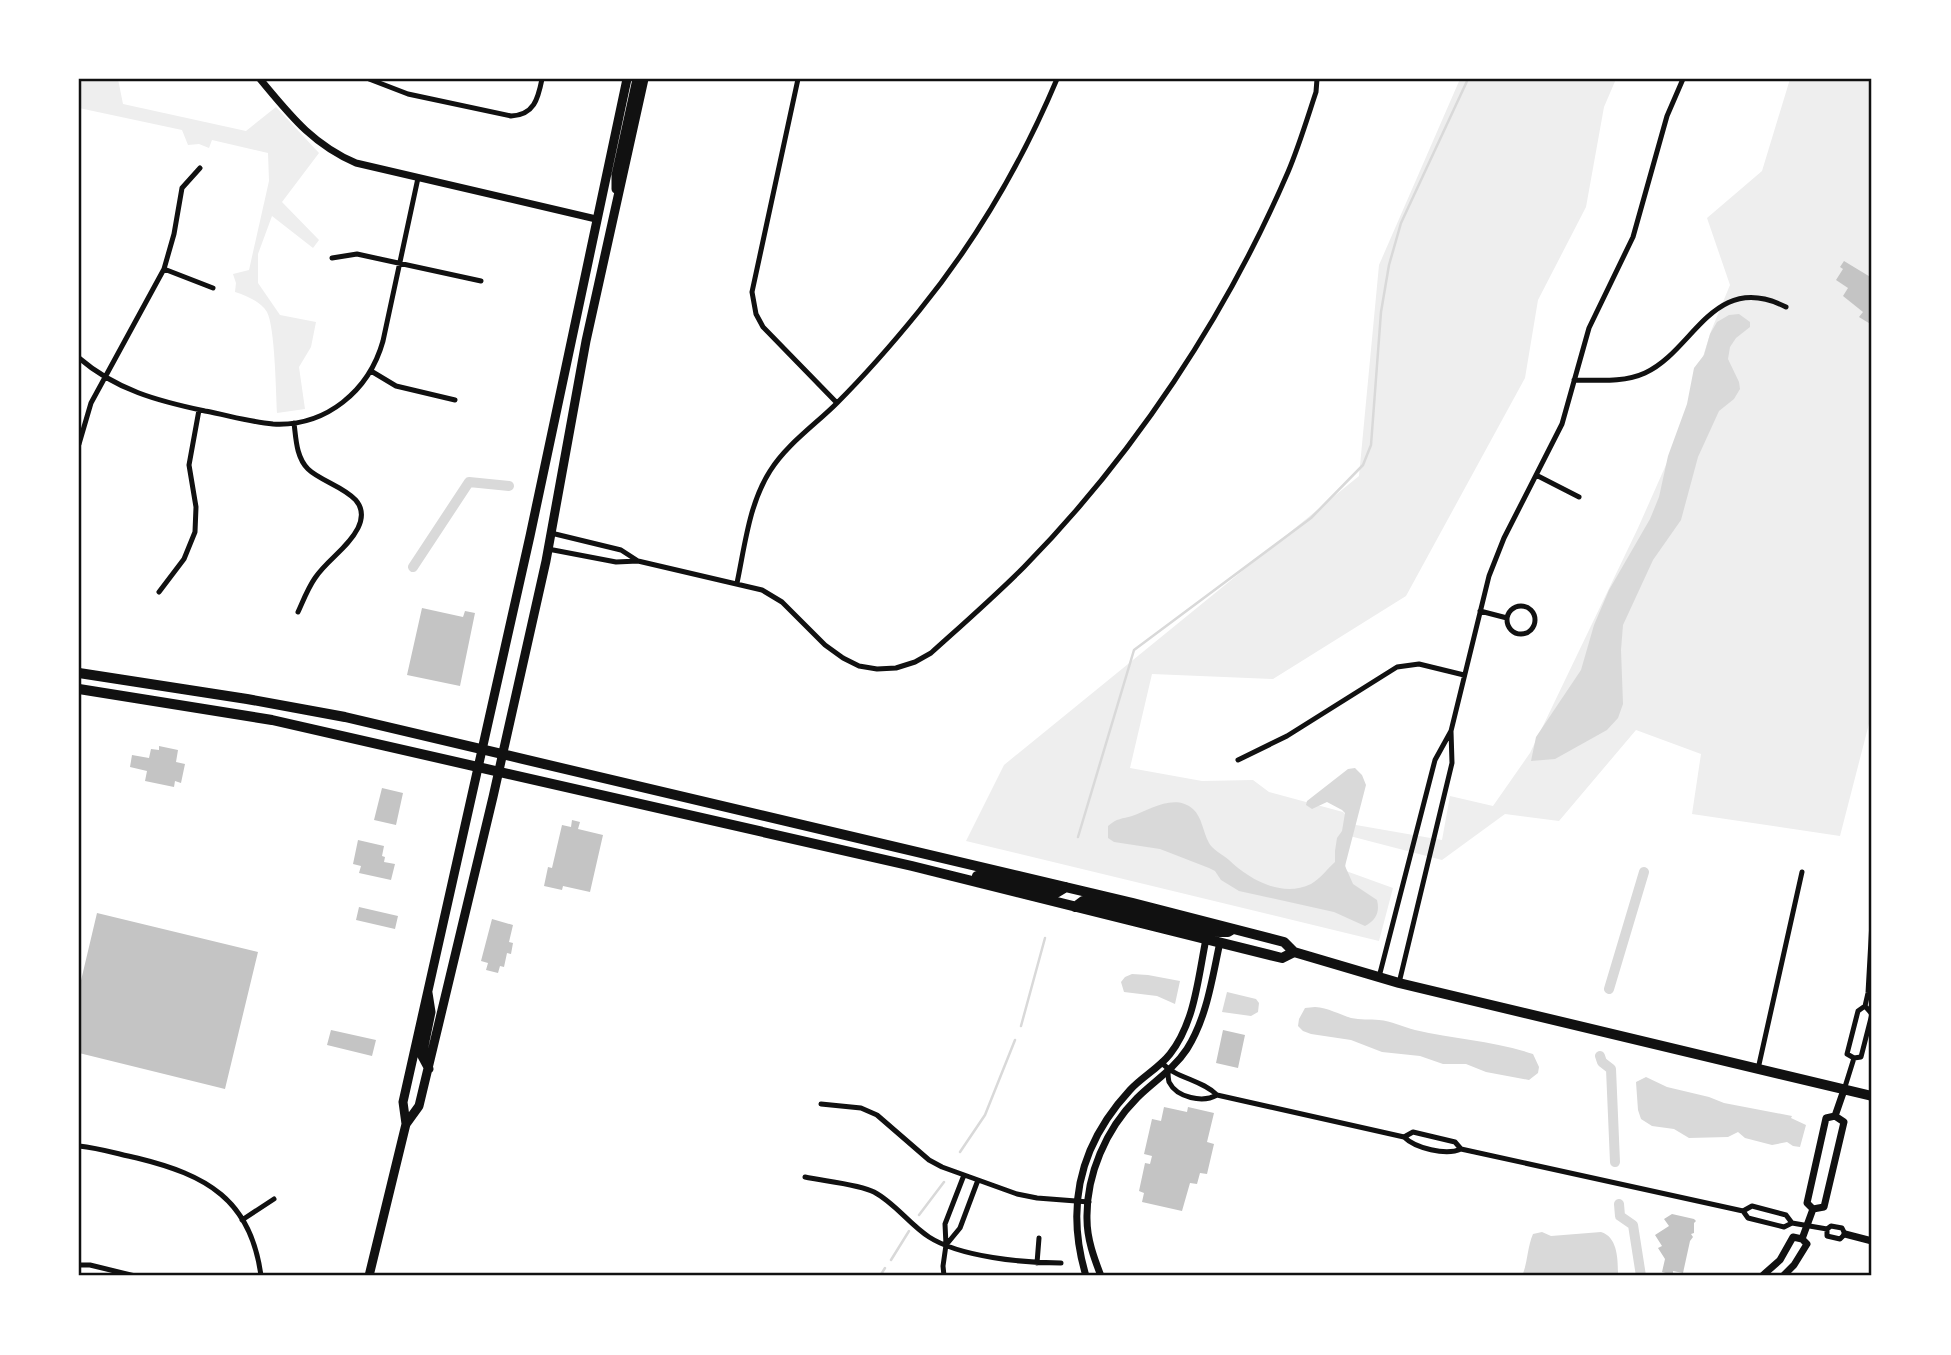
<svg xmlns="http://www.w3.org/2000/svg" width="1951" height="1355" viewBox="0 0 1951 1355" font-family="Inter,sans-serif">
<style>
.green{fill:#eee}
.water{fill:#d9d9d9}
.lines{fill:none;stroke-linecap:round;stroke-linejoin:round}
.stream{stroke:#d9d9d9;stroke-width:2.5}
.canal{stroke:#d9d9d9;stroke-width:10}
.building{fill:#c4c4c4}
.minor{stroke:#111;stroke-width:5}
.tertiary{stroke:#111;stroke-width:7}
.primary{stroke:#111;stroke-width:9}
.trunk{stroke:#111;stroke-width:10}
.neatline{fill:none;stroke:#111;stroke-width:2.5}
</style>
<rect width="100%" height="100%" fill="#fff"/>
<path class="green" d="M79 79H118L123 104 246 131 276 107 319 153 282 202 319 240 313 248 272 216 258 254V283L280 315 316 322 311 347 299 367 305 409 277 413C276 393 275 327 267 312 260 301 247 296 235 292L236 283 233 274 249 270 269 181 268 153 212 140 209 148 199 144 188 145 182 130 79 108Z
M1460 79H1616L1604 107 1586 207 1538 300 1525 378 1406 596 1273 679 1152 674 1130 768 1202 781 1253 780 1269 792 1343 812 1356 825 1442 840 1450 796 1493 806 1530 753 1638 528 1677 440 1711 331 1730 285 1707 218 1762 171 1790 79H1872V712L1840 836 1692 814 1701 754 1636 730 1559 821 1505 814 1442 860 1342 834 1346 871 1393 888 1379 941 966 841 1004 765 1359 476 1379 265Z"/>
<path class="water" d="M1739 314 1750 322V327L1736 338 1730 347 1728 359 1739 382 1740 389 1734 399 1719 411 1698 457 1681 520 1653 560 1623 625 1621 650 1623 704 1618 718 1607 730 1555 759 1531 761 1536 737 1581 670 1594 625 1609 590 1650 519 1659 497 1668 456 1687 404 1694 368 1704 355 1710 334 1717 322 1729 315Z
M1355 768 1362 775 1366 785 1345 866 1353 884 1377 900C1380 912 1376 920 1365 926L1334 912 1239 891 1221 880 1215 871 1209 868 1160 849 1114 842 1108 838V826C1117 818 1122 819 1132 816 1150 810 1174 793 1193 809 1202 817 1203 832 1209 843 1212 849 1223 855 1229 860 1250 880 1282 898 1311 884 1320 879 1328 868 1335 862V851L1337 838 1342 831 1345 813 1342 810 1327 802 1312 809 1306 805 1307 801 1348 769Z
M1132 974 1148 975 1180 981 1175 1004 1157 996 1124 992 1121 982 1125 977Z
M1227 992 1256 999 1259 1003 1258 1012 1251 1016 1222 1012Z
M1315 1007C1328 1008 1339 1014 1351 1018 1360 1020 1370 1019 1379 1020 1391 1021 1403 1027 1415 1030 1454 1039 1495 1041 1533 1054L1539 1067 1538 1073 1529 1080 1486 1072 1466 1064H1443L1420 1056 1382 1052 1351 1040 1311 1034 1303 1031 1298 1026 1299 1019 1305 1008Z
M1646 1077 1667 1087 1709 1097 1724 1103 1792 1116 1791 1118 1806 1125 1800 1147 1793 1146 1787 1142 1772 1145 1745 1138 1738 1132 1728 1137 1689 1138 1674 1129 1652 1126 1641 1119 1638 1110 1636 1082Z
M1542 1232 1551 1236 1601 1232C1618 1237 1618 1260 1618 1276H1522C1528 1262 1527 1248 1533 1234Z"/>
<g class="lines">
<path class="stream" d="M1078 837 1134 650 1311 518 1363 465 1371 445 1381 312 1389 265 1401 223 1468 79
M1021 1026 1045 938
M960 1152 985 1115 1015 1040
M919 1215 944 1182
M891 1260 909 1231
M880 1276 885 1268"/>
<path class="canal" d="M413 567 469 482 509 486
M1609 989 1644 872
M1600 1056 1602 1062 1611 1069 1615 1162
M1619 1204 1620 1216 1633 1225 1641 1276"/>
</g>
<path class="building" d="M1844 261 1872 278V325L1859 317 1863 312 1843 296 1848 288 1836 280 1843 269 1840 267Z
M422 608 463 617 465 611 475 613 460 686 407 675Z
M159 746 178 750 176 762 185 764 181 783 175 781 174 787 145 781 147 771 130 767 132 755 149 758 151 749 159 750Z
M382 788 403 793 396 825 374 820Z
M572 820 580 822 578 829 603 835 590 892 563 886 562 890 544 886 548 867 552 868 562 825 571 827Z
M358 840 384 846 382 856 385 857 384 862 395 864 391 880 359 873 361 866 353 864Z
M359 907 398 916 395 929 356 920Z
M97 913 258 952 225 1089 79 1053V989Z
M492 919 513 925 509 942 513 943 511 954 507 953 504 967 500 966 498 973 486 970 488 963 481 961Z
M331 1030 376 1040 372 1056 327 1045Z
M1223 1030 1245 1035 1238 1068 1216 1063Z
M1164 1107 1187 1112 1188 1107 1214 1113 1207 1142 1214 1144 1207 1174 1200 1173 1197 1184 1190 1183 1182 1211 1142 1202 1144 1193 1139 1191 1145 1163 1150 1164 1152 1156 1144 1154 1152 1119 1161 1121Z
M1672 1214 1694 1219 1696 1221 1694 1223V1233L1691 1234 1693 1237 1690 1241 1683 1273 1673 1271V1275L1662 1272 1665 1259 1658 1248 1662 1246 1655 1235 1669 1226 1664 1219Z"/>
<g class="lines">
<path class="minor" d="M369 79 408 94 511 116C534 115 538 99 542 79
M798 79 752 292 756 314 763 327 837 403
M332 258 357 254 481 281
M164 269 213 288
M79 358C116 390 158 401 205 411 227 415 250 422 273 424 326 427 369 391 383 341L418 178
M371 371 396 386 455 400
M1574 380C1598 380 1623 383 1645 373 1694 351 1713 270 1786 307
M294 423C296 438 296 457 308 469 325 486 375 493 358 528 348 548 327 560 315 578 308 588 303 601 298 612
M79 444 91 403 164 269 174 234 182 188 200 168
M1536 475 1579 497
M551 533 621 550 638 561
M548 549 616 562 638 561 762 590 782 602 825 645 843 658 859 666 877 669 896 668 915 662 931 653C962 625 994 597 1024 567 1134 455 1226 316 1288 172 1299 146 1307 119 1316 92L1317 79
M737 583C745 545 749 504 770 471 787 444 815 425 837 403 866 374 893 343 919 311 976 241 1022 162 1057 79
M159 592 184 559 195 532 196 507 189 465 199 410
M1507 620a14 14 0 1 1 28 0a14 14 0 1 1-28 0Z
M1480 611 1507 618
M1451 731 1489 576 1504 538 1562 424 1589 328 1633 237 1667 116 1683 79
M1238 760 1287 736 1397 667 1419 664 1464 675
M1379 977 1435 760 1451 731 1452 763 1399 983
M1854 1058 1847 1054 1858 1011 1865 1006 1868 993 1872 922
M1161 1062C1176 1079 1201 1079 1217 1095 1203 1103 1177 1098 1169 1082 1168 1078 1168 1074 1168 1070
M1758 1069 1802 872
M1844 1090 1854 1058 1861 1057 1872 1014 1865 1006
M1217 1095 1404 1137C1415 1148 1446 1156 1461 1149L1743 1211
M821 1104 861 1108 877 1115 929 1160 942 1167 1017 1194 1037 1198 1089 1202
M1404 1137 1413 1132 1455 1142 1461 1149
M79 1146C99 1148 118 1154 137 1158 206 1175 251 1199 261 1276
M964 1175 945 1224 946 1245 960 1228 978 1180
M805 1177C823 1181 859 1184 874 1192 895 1203 909 1224 929 1237 960 1257 1024 1263 1061 1263
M242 1220 274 1199
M1792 1223 1786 1215 1752 1206 1743 1211 1748 1218 1784 1227 1792 1223 1827 1229
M1831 1226 1842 1228 1845 1234 1840 1239 1827 1236V1229Z
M1037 1263 1039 1238
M79 1265H90L135 1276
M944 1276 943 1266 946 1245"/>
<path class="tertiary" d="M260 79C290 115 312 144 356 163L596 219
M1835 1116 1844 1090
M1813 1209 1824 1207 1844 1122 1835 1116
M1813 1209 1807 1203 1826 1118 1835 1116
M1845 1234 1872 1241
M1086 1276C1065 1206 1080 1144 1130 1090 1142 1077 1159 1068 1170 1054 1195 1022 1198 978 1206 939
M1101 1276C1094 1258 1087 1239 1087 1219 1086 1175 1106 1129 1137 1098 1153 1082 1174 1069 1187 1049 1207 1017 1212 979 1220 942
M1762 1276 1780 1260 1793 1237 1802 1239
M1783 1276 1794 1265 1807 1244 1802 1239 1813 1209"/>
<path class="primary" d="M616 189V175L637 79
M428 993 431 1012 422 1056 429 1069
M406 1124 403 1102 530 536 627 79
M369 1276 406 1124 419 1106 493 797 546 561 586 341 644 79"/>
<path class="trunk" d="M79 673 247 699 345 717 1133 903 1284 942 1294 952 1399 983 1872 1096
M79 689 272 720 912 866 1282 958 1294 952
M977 876 1048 893H1056L1066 887
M1075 907 1083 901H1089L1219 932H1228L1233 929"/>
</g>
<rect width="1951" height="1355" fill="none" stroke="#ffffff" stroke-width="161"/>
<rect x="80" y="80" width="1790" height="1194" class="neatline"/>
</svg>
